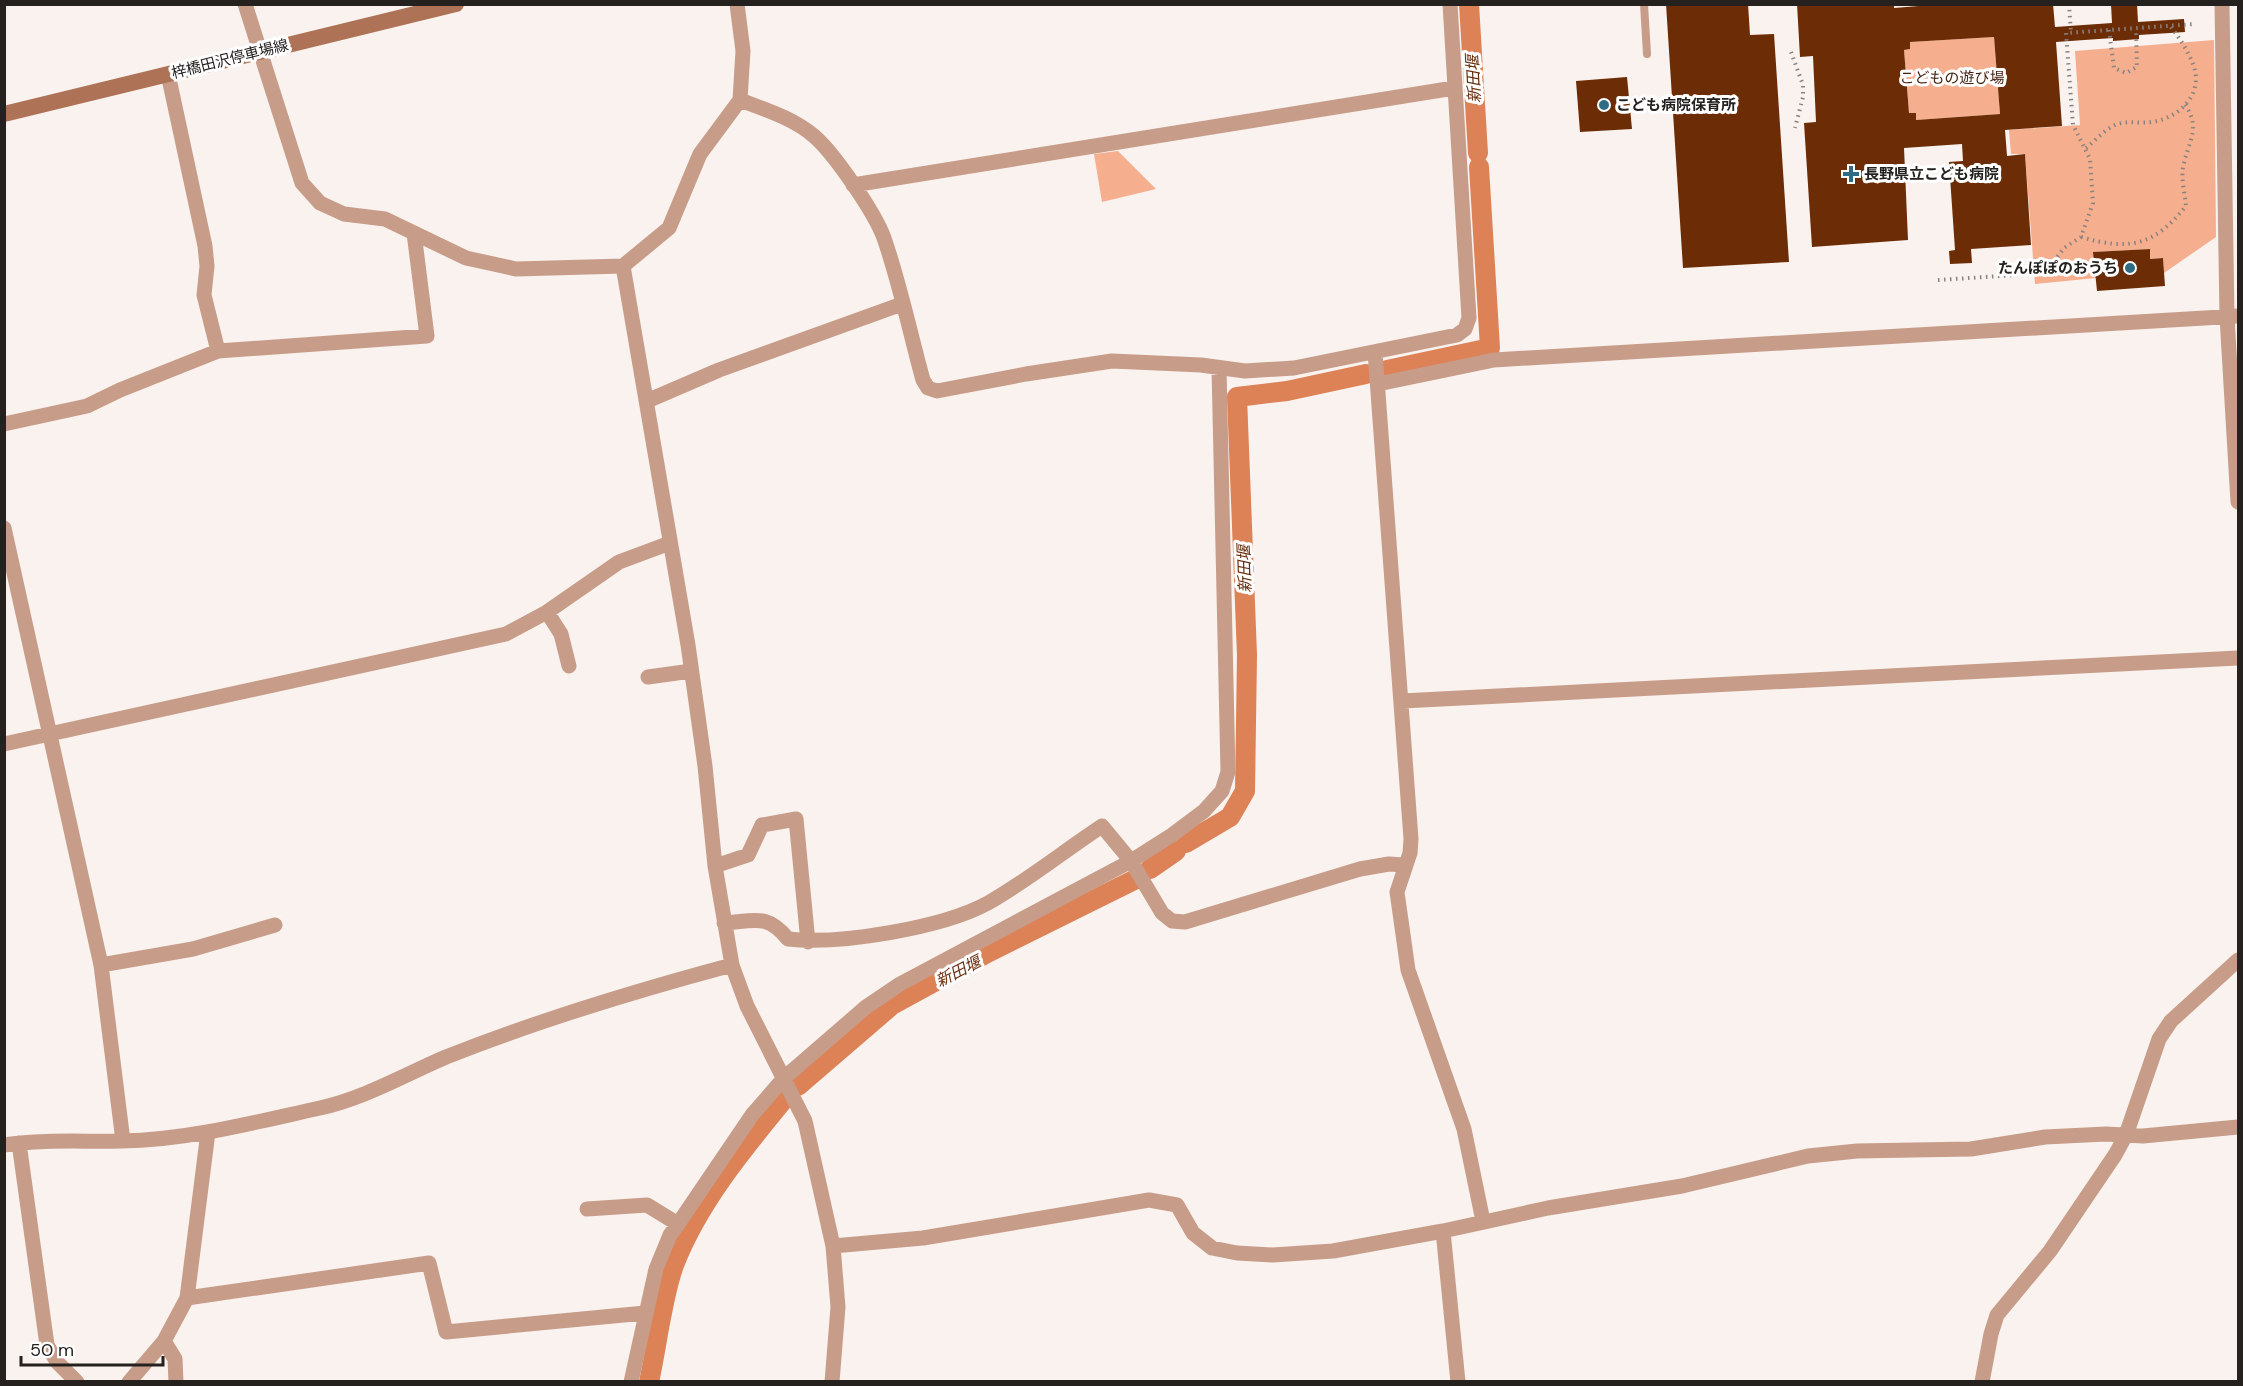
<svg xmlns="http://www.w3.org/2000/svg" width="2243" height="1386" viewBox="0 0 2243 1386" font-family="'DM Sans','Noto Sans JP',sans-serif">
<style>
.green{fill:#f5af8f}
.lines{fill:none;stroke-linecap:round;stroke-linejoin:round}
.canal{stroke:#dd8156;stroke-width:20}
.building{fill:#6c2c06;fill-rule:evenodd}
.path{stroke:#898380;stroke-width:4;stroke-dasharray:1.5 4.5;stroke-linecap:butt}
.service{stroke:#c79d8a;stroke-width:8}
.minor{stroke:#c79d8a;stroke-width:15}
.secondary{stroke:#ae7256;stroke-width:16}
.poi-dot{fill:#2f6c83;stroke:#fff;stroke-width:2}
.labels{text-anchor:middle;stroke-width:6;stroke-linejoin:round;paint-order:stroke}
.street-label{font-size:15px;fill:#24211f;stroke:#fff}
.park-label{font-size:15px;fill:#431e0c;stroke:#fff}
.poi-label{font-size:15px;font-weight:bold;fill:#24211f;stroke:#fff;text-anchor:start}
.water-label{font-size:16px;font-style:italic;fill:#682d0d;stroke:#fff}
</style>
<rect width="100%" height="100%" fill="#faf2ee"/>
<path class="green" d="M1994 37 2000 114 1916 120 1915 113H1909L1904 50 1910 49V42Z
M2214 40 2216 237 2164 273 2163 258 2150 259V249L2094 252 2096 278 2035 284 2025 154H2011L2009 130 2080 125 2075 51Z
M1118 151 1156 189 1102 202 1094 154Z"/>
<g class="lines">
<path class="canal" d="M1469 4 1478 153
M1387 370 1490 348 1479 167
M1186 843 1230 817 1245 791 1247 655 1237 397 1287 391 1366 374
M1150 869 1176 851
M798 1086 892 1005 989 952 1134 880
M649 1382C657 1346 662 1298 674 1265 698 1203 743 1149 785 1098"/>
</g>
<path class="building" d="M1666 4H1748L1750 35 1774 34 1789 262 1683 268Z
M1797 4H1894V8L1943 4H2053L2055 27 2112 23 2111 4H2137L2138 22 2184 19 2185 32 2139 35V39L2113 41V38L2056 42 2062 126 2005 130 2007 156 2025 154 2031 245 1971 249 1972 263 1950 264 1949 251 1955 250 1949 162 1963 161 1962 144 1904 148 1908 240 1812 247 1804 123 1816 122 1813 56 1800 57ZM1994 37 2000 114 1916 120V113H1909L1904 50 1910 49V42Z
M1627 77 1632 129 1580 132 1576 81Z
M2150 249V259L2163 258 2165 286 2097 291 2093 252Z"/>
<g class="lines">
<path class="path" d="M2069 4 2071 33
M2109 30 2114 68 2126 73 2137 67 2136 29
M1791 52 1803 85V97L1795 128
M2086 148C2095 141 2104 130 2115 125 2127 120 2139 124 2152 122 2178 118 2203 96 2194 67 2189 52 2180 39 2171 27
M2081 237C2129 251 2154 246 2186 206 2185 194 2181 180 2183 168 2187 144 2202 128 2185 105
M2050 273 2055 260 2064 248 2081 237 2093 203 2090 159 2073 125 2066 33 2195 24
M1938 280 2064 272"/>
<path class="service" d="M1644 4 1647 54"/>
<path class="minor" d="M245 4 302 183 320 203 344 214 385 219 466 258 516 269 623 266 669 228 700 154 740 100 743 51 737 4
M2222 4 2227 317 2238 502
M740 100C766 110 793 118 814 136 834 153 875 213 884 238 900 284 910 333 923 380L928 388 937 391 1026 374 1112 361 1201 365 1245 371 1294 368 1457 335 1465 329 1469 318 1450 4
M853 185 1454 88
M623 266 688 645 705 766 715 866 732 965 747 1006 805 1121 833 1246 838 1307 832 1382
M218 351 427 336 414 233
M1375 352 1411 839 1410 853 1397 892 1408 970 1464 1129 1483 1221
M1378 384 1494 360 2238 316
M647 401 719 370 902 304
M4 424 87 406 120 390 218 351 204 295 207 266 205 246 168 74
M4 528 101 965 123 1141
M547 612 561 634 569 666
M648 677 691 671
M1402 701 2238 658
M4 744 506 634 547 612 619 562 670 543
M715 866 748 855 762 825 796 819 808 942
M724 923C755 921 767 913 788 939 839 945 942 928 988 903 1027 881 1064 851 1102 826L1131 861 1162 913 1172 921 1185 922 1360 869 1389 864 1404 865
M101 965 193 949 275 925
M19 1143 47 1345 57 1362 77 1382
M4 1145C45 1139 83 1142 122 1141 188 1140 256 1122 320 1108 365 1098 404 1075 446 1057 539 1020 635 991 732 965
M587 1209 647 1205 678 1224
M1443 1231 1458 1382
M833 1246 923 1238 1149 1200 1177 1205 1193 1233 1212 1248 1237 1253 1273 1255 1333 1251 1443 1231 1548 1208 1682 1186 1808 1156 1857 1151 1971 1149 2045 1137 2106 1134 2143 1136 2238 1127
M187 1298 429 1263 446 1332 645 1313
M164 1341 175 1359 176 1382
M129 1382 164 1341 187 1298 208 1132
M631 1382 656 1269 670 1235 678 1224 752 1115 784 1078 866 1007 900 984 1131 861 1172 835 1204 811 1222 791 1228 772 1219 368
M1982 1382 1991 1334 1997 1315 2050 1251 2115 1155 2126 1135 2159 1039 2171 1021 2238 960"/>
<path class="secondary" d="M4 114 456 4"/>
</g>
<g class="poi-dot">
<circle cx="1604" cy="105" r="6"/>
<path d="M1848 165h6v6h6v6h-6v6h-6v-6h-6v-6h6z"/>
<circle cx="2130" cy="268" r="6"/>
</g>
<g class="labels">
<g class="street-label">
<text transform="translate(230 59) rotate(-14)" y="5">梓橋田沢停車場線</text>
</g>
<g class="park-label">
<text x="1952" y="83">こどもの遊び場</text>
</g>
<g class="poi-label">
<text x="1616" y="110">こども病院保育所</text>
<text x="1864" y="179">長野県立こども病院</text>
<text x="2118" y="273" text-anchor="end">たんぽぽのおうち</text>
</g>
<g class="water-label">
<text transform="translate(1473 79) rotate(-93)" y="6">新田堰</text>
<text transform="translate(1244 569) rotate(-92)" y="6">新田堰</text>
<text transform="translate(958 971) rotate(-27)" y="6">新田堰</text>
</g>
</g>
<rect width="2243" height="1386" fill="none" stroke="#24211f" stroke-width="12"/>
<path d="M21 1356v9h142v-9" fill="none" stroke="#24211f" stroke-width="3"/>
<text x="30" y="1356" font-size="18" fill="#24211f" stroke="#ffffff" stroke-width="4.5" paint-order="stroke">50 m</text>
</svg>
